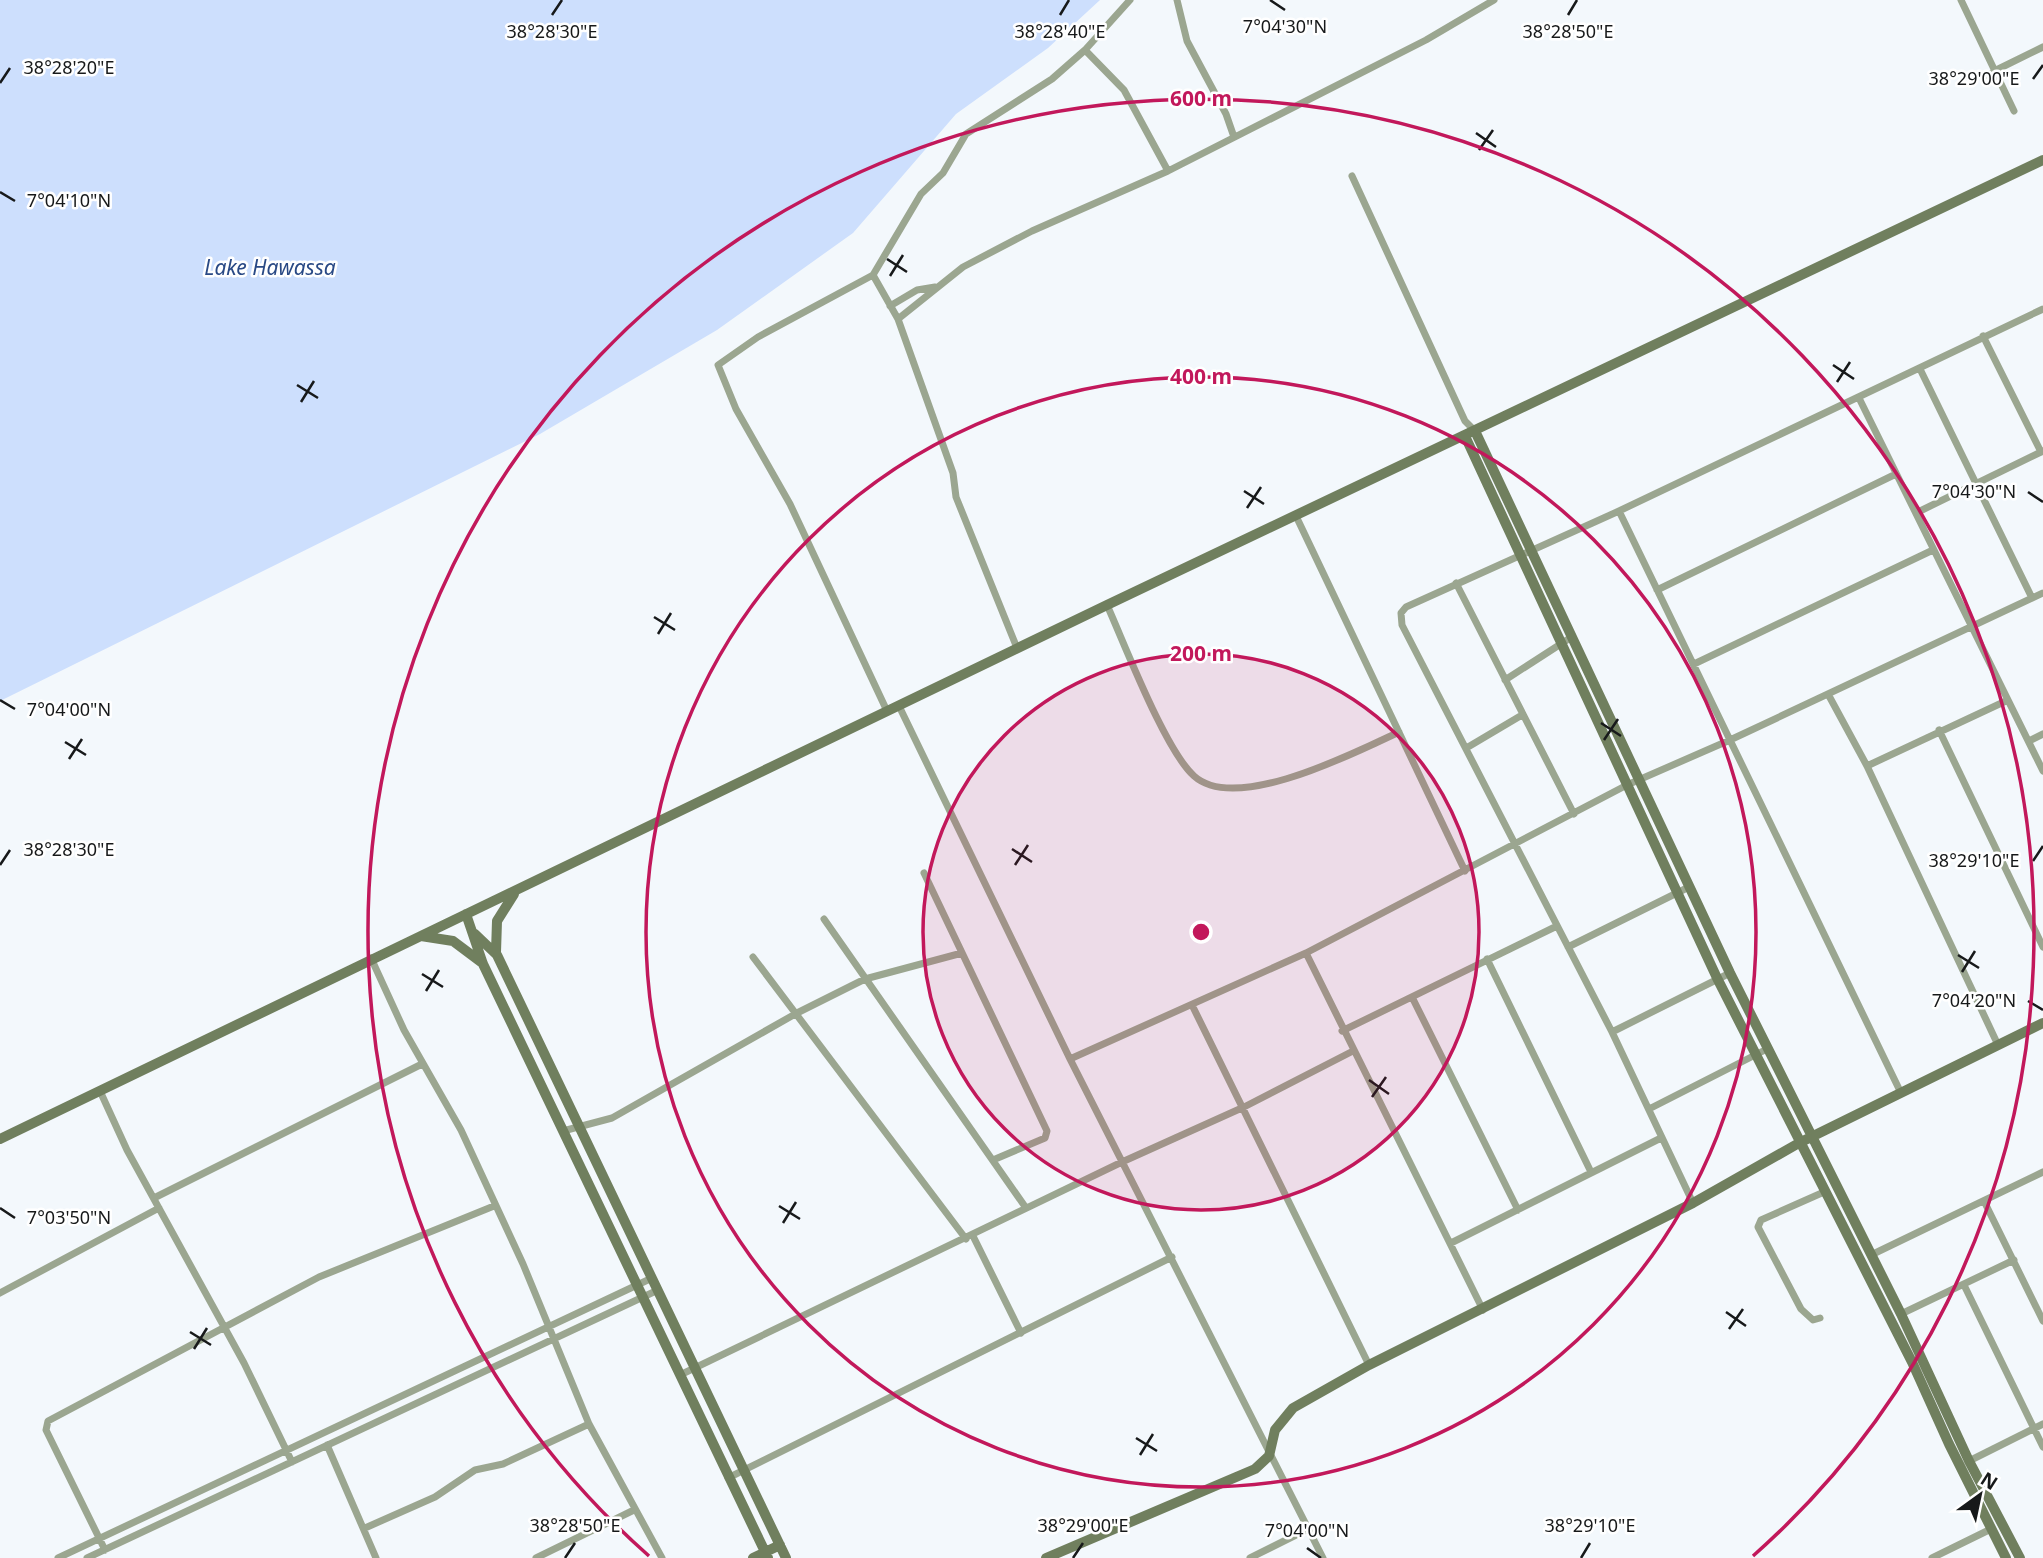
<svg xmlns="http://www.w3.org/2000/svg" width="2043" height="1558" viewBox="0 0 2043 1558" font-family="'Noto Sans',sans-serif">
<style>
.water{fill:#cddffd}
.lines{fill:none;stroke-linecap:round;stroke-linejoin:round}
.street{stroke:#9ba690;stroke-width:7}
.secondary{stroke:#707f5e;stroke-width:10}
.ticks{fill:none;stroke:#17191a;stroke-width:2.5}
.ring{fill:none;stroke:#c2185b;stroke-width:3.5}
.labels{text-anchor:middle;stroke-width:5;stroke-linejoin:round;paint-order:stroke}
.water-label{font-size:21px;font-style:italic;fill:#294985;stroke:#fff}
.ticks-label{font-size:18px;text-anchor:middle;fill:#17191a;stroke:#fff;stroke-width:5;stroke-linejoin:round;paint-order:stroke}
.centre{fill:#c2185b;stroke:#fff;stroke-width:3.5}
.ring-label{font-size:21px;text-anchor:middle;font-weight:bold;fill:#c2185b;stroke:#fff;stroke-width:5;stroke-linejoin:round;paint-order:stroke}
</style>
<rect width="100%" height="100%" fill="#f3f8fc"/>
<path class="water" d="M0 0H1100L1048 48 956 114 853 233 717 330 540 434 0 701Z"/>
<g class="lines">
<path class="street" d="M1177 0 1187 41 1226 114 1234 137
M1961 0 2014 111
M1085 50 1124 90 1168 171
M1984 76 2043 47
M1352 176 1465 421 1475 431
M873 275 898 319 953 473 956 497 1017 648
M890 306 917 290 935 287
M898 319 963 267 1032 231 1168 171 1426 40 1494 0
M1983 336 2041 452
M1920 369 2032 598
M1859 398 2043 771
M1619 511 1901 1093
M1916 513 2043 451
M1296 516 1465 871
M1456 583 1574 814
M1657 590 1896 474
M1107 605C1125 645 1165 750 1194 776 1236 814 1356 752 1399 732
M1694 664 1933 550
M1505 680 1570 638
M1828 694 1867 766 1998 1045
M899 706 1070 1059 1323 1558
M887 711 790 504 736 409 718 365 758 337 873 275 921 194 943 173 966 134 1052 79 1085 50 1130 0
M1939 730 2043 947
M2029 741 2043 734
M1468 747 1522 715
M1867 766 2008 700
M924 873 1047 1131 1045 1138 993 1160
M824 919 1026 1208
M1568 947 1689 887
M1306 953 1483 1310
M753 957 966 1239
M371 958 404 1030 461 1130 523 1264 589 1424 662 1558
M1487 959 1591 1172
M1412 997 1518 1210
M1192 1005 1369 1365
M1342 1031 1557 926
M1612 1032 1730 973
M1070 1059 1306 953 1627 785 1730 740 2043 593
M100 1091 127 1150 244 1363 292 1462
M1649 1109 1767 1049
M563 1131 612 1118 797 1013 865 979 962 953
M154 1198 422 1064
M1984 1201 2043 1321
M1693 1203 1612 1032 1402 625 1401 613 1406 607 1619 511 2043 309
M973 1236 1021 1333
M1451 1243 1661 1138
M1871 1255 2043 1172
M1964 1285 2043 1447
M0 1293 159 1208
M1901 1314 2014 1260
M1820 1318 1813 1320 1801 1309 1758 1227 1761 1220 1824 1192
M680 1375 1122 1162 1244 1107 1353 1051
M327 1445 376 1558
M1969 1461 2043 1424
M728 1478 1172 1257
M365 1528 435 1497 475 1470 503 1464 589 1424
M105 1550 46 1430 48 1421 319 1277 494 1206
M58 1558 652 1278
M87 1558 658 1290
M536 1558 634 1510
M1250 1558 1308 1529
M1932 1558 1991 1529"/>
<path class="secondary" d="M1475 431 1730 973 1901 1314 1969 1461 2020 1558
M1465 436 1717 978 1912 1362 1949 1444 2006 1558
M466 914 483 964 768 1558
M475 934 497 955 786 1558
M421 936 453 941 481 962
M496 952 497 921 514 894
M0 1139 1107 605 2043 160
M753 1558 780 1545
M1046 1558 1255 1469 1269 1456 1275 1430 1293 1408 1369 1365 1693 1203 1799 1143 2043 1023"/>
</g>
<path class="ticks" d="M1270 0 1285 10M552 15 562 0M1060 15 1069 0M1568 15 1577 0M2033 79 2043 65M0 83 10 68M1476 133 1496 147M1479 150 1493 130M0 192 15 201M887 259 907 272M890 276 903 255M1833 365 1854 379M1837 382 1850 362M297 385 318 398M301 402 314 381M1244 491 1264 504M2028 492 2043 502M1247 508 1261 487M654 617 675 630M658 634 671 613M0 700 15 709M1601 723 1621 736M1604 740 1618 719M65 742 86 755M69 759 82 739M1012 849 1032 862M2033 861 2043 846M0 865 10 850M1015 865 1028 845M1958 955 1979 968M1962 972 1975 951M422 974 443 987M426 991 439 970M2028 1001 2043 1010M1369 1080 1389 1094M1372 1097 1386 1077M779 1206 800 1219M0 1208 15 1218M783 1223 796 1202M1726 1312 1746 1326M1729 1329 1743 1309M190 1332 211 1345M194 1349 207 1328M1136 1438 1157 1451M1140 1455 1153 1434M1307 1548 1321 1558M565 1558 575 1543M1073 1558 1083 1543M1581 1558 1590 1543"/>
<circle cx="1201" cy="932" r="278" fill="#c2185b" fill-opacity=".12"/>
<g class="ring">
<circle cx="1201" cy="932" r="278"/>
<circle cx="1201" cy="932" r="555"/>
<path d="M649 1556A833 833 0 1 1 1753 1556"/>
</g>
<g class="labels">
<g class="water-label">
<text x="270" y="275">Lake Hawassa</text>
</g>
</g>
<g class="ticks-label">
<text x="1285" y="33">7°04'30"N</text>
<text x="552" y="38">38°28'30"E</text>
<text x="1060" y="38">38°28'40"E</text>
<text x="1568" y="38">38°28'50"E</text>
<text x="69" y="74">38°28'20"E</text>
<text x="1974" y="85">38°29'00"E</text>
<text x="69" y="207">7°04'10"N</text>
<text x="1974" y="498">7°04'30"N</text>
<text x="69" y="716">7°04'00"N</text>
<text x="69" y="856">38°28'30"E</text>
<text x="1974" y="867">38°29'10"E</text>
<text x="1974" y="1007">7°04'20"N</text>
<text x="69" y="1224">7°03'50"N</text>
<text x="575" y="1532">38°28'50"E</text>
<text x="1083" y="1532">38°29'00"E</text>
<text x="1590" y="1532">38°29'10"E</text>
<text x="1307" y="1537">7°04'00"N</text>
</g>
<circle cx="1201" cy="932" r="10" class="centre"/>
<g class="ring-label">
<text x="1201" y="106">600 m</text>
<text x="1201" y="384">400 m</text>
<text x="1201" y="661">200 m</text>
</g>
<g transform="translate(1980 1495) rotate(33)" stroke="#ffffff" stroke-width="5" paint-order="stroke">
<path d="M0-5L12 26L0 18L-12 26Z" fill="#17191a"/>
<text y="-10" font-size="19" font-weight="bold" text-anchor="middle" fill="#17191a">N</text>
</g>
</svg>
